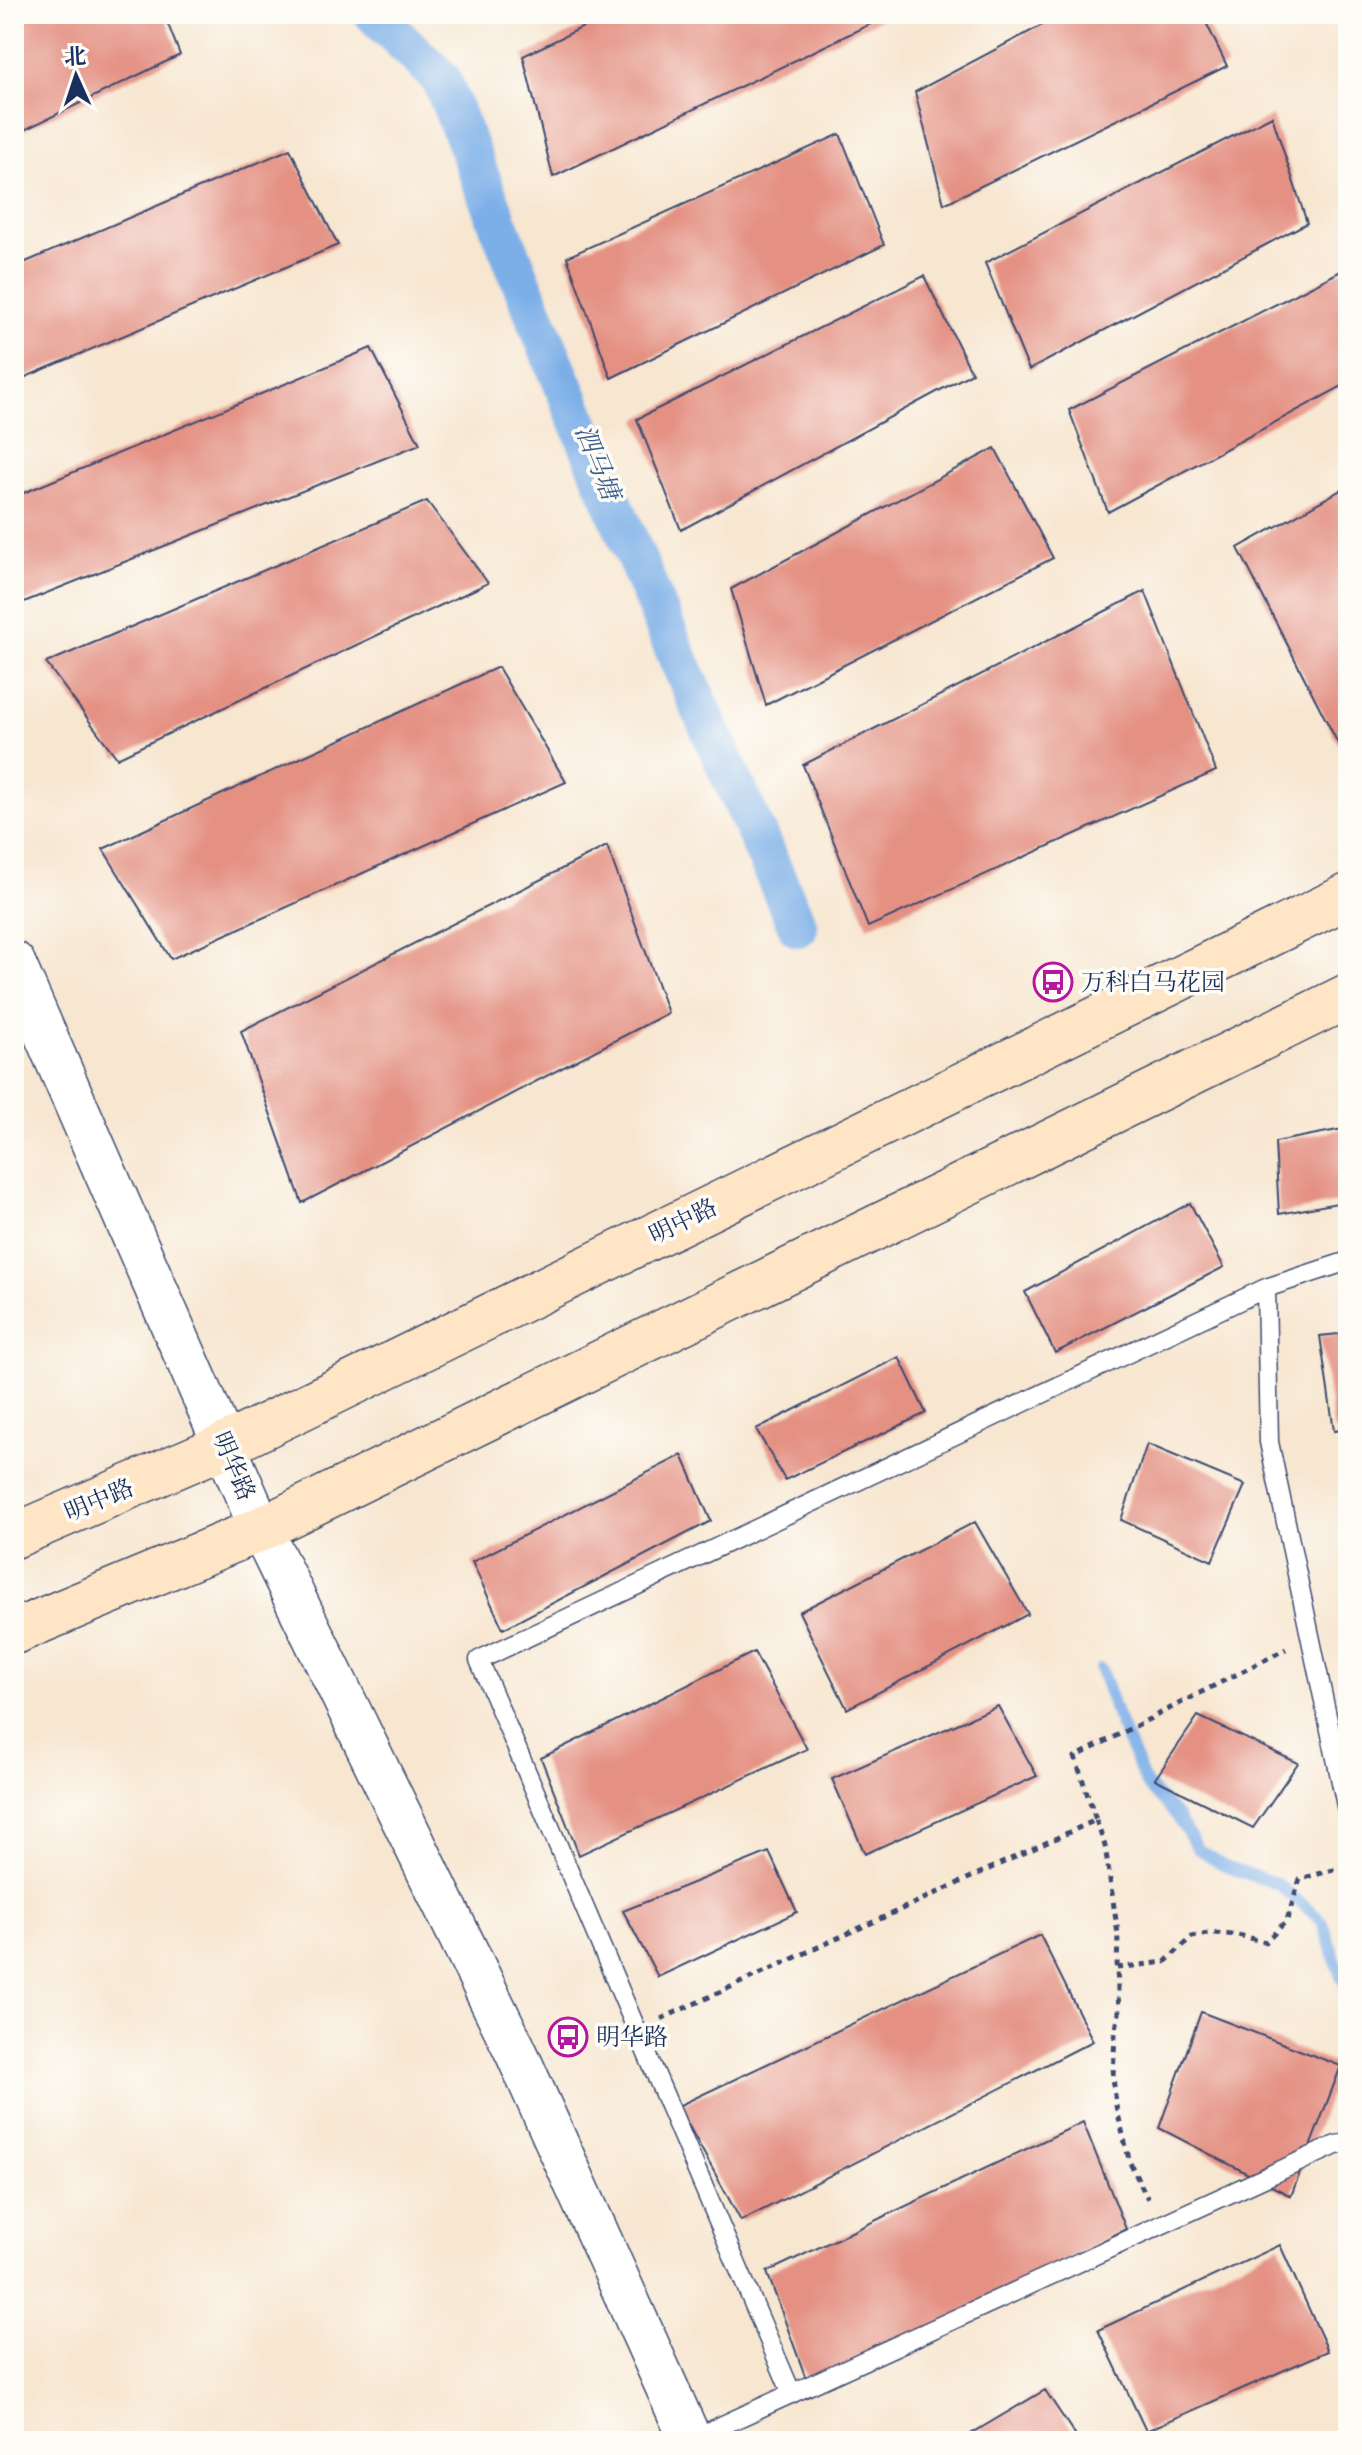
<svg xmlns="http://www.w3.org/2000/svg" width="1362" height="2455" viewBox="0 0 1362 2455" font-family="'IM FELL French Canon','Noto Serif SC',serif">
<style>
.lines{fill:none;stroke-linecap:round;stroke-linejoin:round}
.stream{stroke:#7bafe8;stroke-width:12}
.canal{stroke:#7bafe8;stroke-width:40}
.building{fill:#e49183}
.service-casing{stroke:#3c4a6f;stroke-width:21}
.tertiary-casing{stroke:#3c4a6f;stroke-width:45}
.secondary-casing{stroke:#3c4a6f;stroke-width:47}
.path{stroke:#3c4a6f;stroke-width:5;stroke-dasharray:6 6;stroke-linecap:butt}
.service{stroke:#fff;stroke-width:18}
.tertiary{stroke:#fff;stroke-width:42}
.secondary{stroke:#fee5c5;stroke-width:44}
.labels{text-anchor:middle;stroke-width:7;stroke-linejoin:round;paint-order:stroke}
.poi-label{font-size:24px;fill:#1b2f5e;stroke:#fdfcf7;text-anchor:start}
.street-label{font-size:24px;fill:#1b2f5e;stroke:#fdfcf7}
.water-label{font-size:26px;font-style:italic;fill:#3d5c8e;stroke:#fdfcf7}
</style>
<rect width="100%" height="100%" fill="#fdfcf7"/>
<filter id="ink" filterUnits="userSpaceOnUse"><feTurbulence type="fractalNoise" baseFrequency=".0125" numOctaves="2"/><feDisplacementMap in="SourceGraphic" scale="16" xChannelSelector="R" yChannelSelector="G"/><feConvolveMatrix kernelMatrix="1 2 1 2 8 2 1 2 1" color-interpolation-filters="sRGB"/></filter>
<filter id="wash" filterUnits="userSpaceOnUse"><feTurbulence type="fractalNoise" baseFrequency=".006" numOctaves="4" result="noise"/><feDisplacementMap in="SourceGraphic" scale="32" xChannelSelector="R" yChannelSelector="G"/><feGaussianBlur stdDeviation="1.8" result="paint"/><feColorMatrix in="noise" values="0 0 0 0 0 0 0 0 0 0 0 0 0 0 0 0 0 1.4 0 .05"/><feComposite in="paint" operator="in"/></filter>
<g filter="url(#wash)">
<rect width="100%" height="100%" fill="#f7e6d0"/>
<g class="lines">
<path class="stream" d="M1101 1669 1116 1714 1146 1784 1177 1816 1198 1849 1225 1866 1278 1884 1322 1921 1341 1976 1348 1989"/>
<path class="canal" d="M374 14 441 79 546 343 678 658 798 927"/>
</g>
<g id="blocks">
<path class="building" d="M14 14H164L180 55 14 135Z
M610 14H891L553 177 523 56Z
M1063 14H1202L1227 66 944 204 915 92Z
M1272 116 1307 223 1029 370 985 263Z
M840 134 884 245 611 378 567 257Z
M290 149 338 245 14 382V267Z
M1347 268 1348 383 1108 512 1069 410Z
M924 276 972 373 681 530 637 419Z
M371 348 420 444 14 606V497Z
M995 448 1053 558 766 705 731 589Z
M1348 486V763L1238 548Z
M427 501 488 583 117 758 46 663Z
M1145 591 1216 771 868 927 803 765Z
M498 667 566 782 171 959 103 849Z
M607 846 668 1013 302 1203 241 1031Z
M1348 1128V1201L1279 1214 1275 1142Z
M1190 1203 1224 1267 1055 1353 1025 1292Z
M1348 1333V1429L1334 1431 1320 1336Z
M899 1357 926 1413 785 1480 756 1429Z
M1147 1444 1245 1485 1212 1561 1121 1520Z
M682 1455 711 1521 503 1629 472 1562Z
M975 1522 1028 1614 847 1709 799 1612Z
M754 1652 807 1749 579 1855 541 1758Z
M998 1706 1037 1776 865 1854 832 1779Z
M1198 1716 1298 1763 1253 1828 1155 1779Z
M769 1852 797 1912 658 1977 623 1911Z
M1040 1935 1093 2041 741 2221 678 2106Z
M1201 2012 1341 2066 1291 2196 1159 2128Z
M1083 2122 1126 2229 811 2392 767 2272Z
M1280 2245 1328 2351 1146 2431 1098 2330Z
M1045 2390 1079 2441H959Z"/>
</g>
</g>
<g filter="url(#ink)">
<use href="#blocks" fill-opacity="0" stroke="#3c4a6f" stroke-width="2"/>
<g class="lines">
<defs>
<path id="service" d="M1348 1261 1266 1288 1269 1442 1348 1815
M792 2394 479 1660 1266 1288
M690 2440 1336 2145 1348 2143"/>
<path id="tertiary" d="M14 963 261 1529 516 2052 691 2441"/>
<path id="secondary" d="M14 1536 226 1445 1348 896
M14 1632 261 1529 1348 996"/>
</defs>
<use href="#service" class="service-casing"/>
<use href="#tertiary" class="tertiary-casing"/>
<use href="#secondary" class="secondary-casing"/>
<path class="path" d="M1096 1820 1105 1846 1118 1934 1117 1968 1119 2013 1115 2034 1113 2076 1116 2106 1130 2163 1148 2199
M1117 1968 1165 1962 1192 1937 1213 1933 1238 1935 1266 1942 1287 1920 1300 1879 1348 1866
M661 2019 1096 1820 1075 1757 1286 1649"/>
<use href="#service" class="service"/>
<use href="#tertiary" class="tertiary"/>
<use href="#secondary" class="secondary"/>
</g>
</g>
<defs>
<symbol id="bus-ring" viewBox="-11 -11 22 22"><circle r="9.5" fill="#fdfcf7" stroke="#b5179e" stroke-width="1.5"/><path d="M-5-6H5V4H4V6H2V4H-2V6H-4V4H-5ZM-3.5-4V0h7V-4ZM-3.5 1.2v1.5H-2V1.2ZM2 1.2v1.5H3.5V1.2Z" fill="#b5179e"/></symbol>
</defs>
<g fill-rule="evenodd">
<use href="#bus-ring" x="1031" y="960" width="44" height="44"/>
<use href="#bus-ring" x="546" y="2015" width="44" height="44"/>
</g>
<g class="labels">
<g class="poi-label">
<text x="1081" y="990">万科白马花园</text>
<text x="596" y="2045">明华路</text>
</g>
<g class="street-label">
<text transform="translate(683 1221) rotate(-26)" y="8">明中路</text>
<text transform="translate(234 1466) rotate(67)" y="8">明华路</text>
<text transform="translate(99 1500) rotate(-23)" y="8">明中路</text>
</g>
<g class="water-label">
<text transform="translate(598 462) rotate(68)" y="9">泗马塘</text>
</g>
</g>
<rect width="1362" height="2455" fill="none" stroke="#fdfcf7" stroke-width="48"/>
<g transform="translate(76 76) rotate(357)" stroke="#fdfcf7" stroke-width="6" paint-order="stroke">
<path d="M0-6L14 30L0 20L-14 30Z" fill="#1b2f5e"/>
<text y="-12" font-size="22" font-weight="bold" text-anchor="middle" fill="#1b2f5e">北</text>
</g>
</svg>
